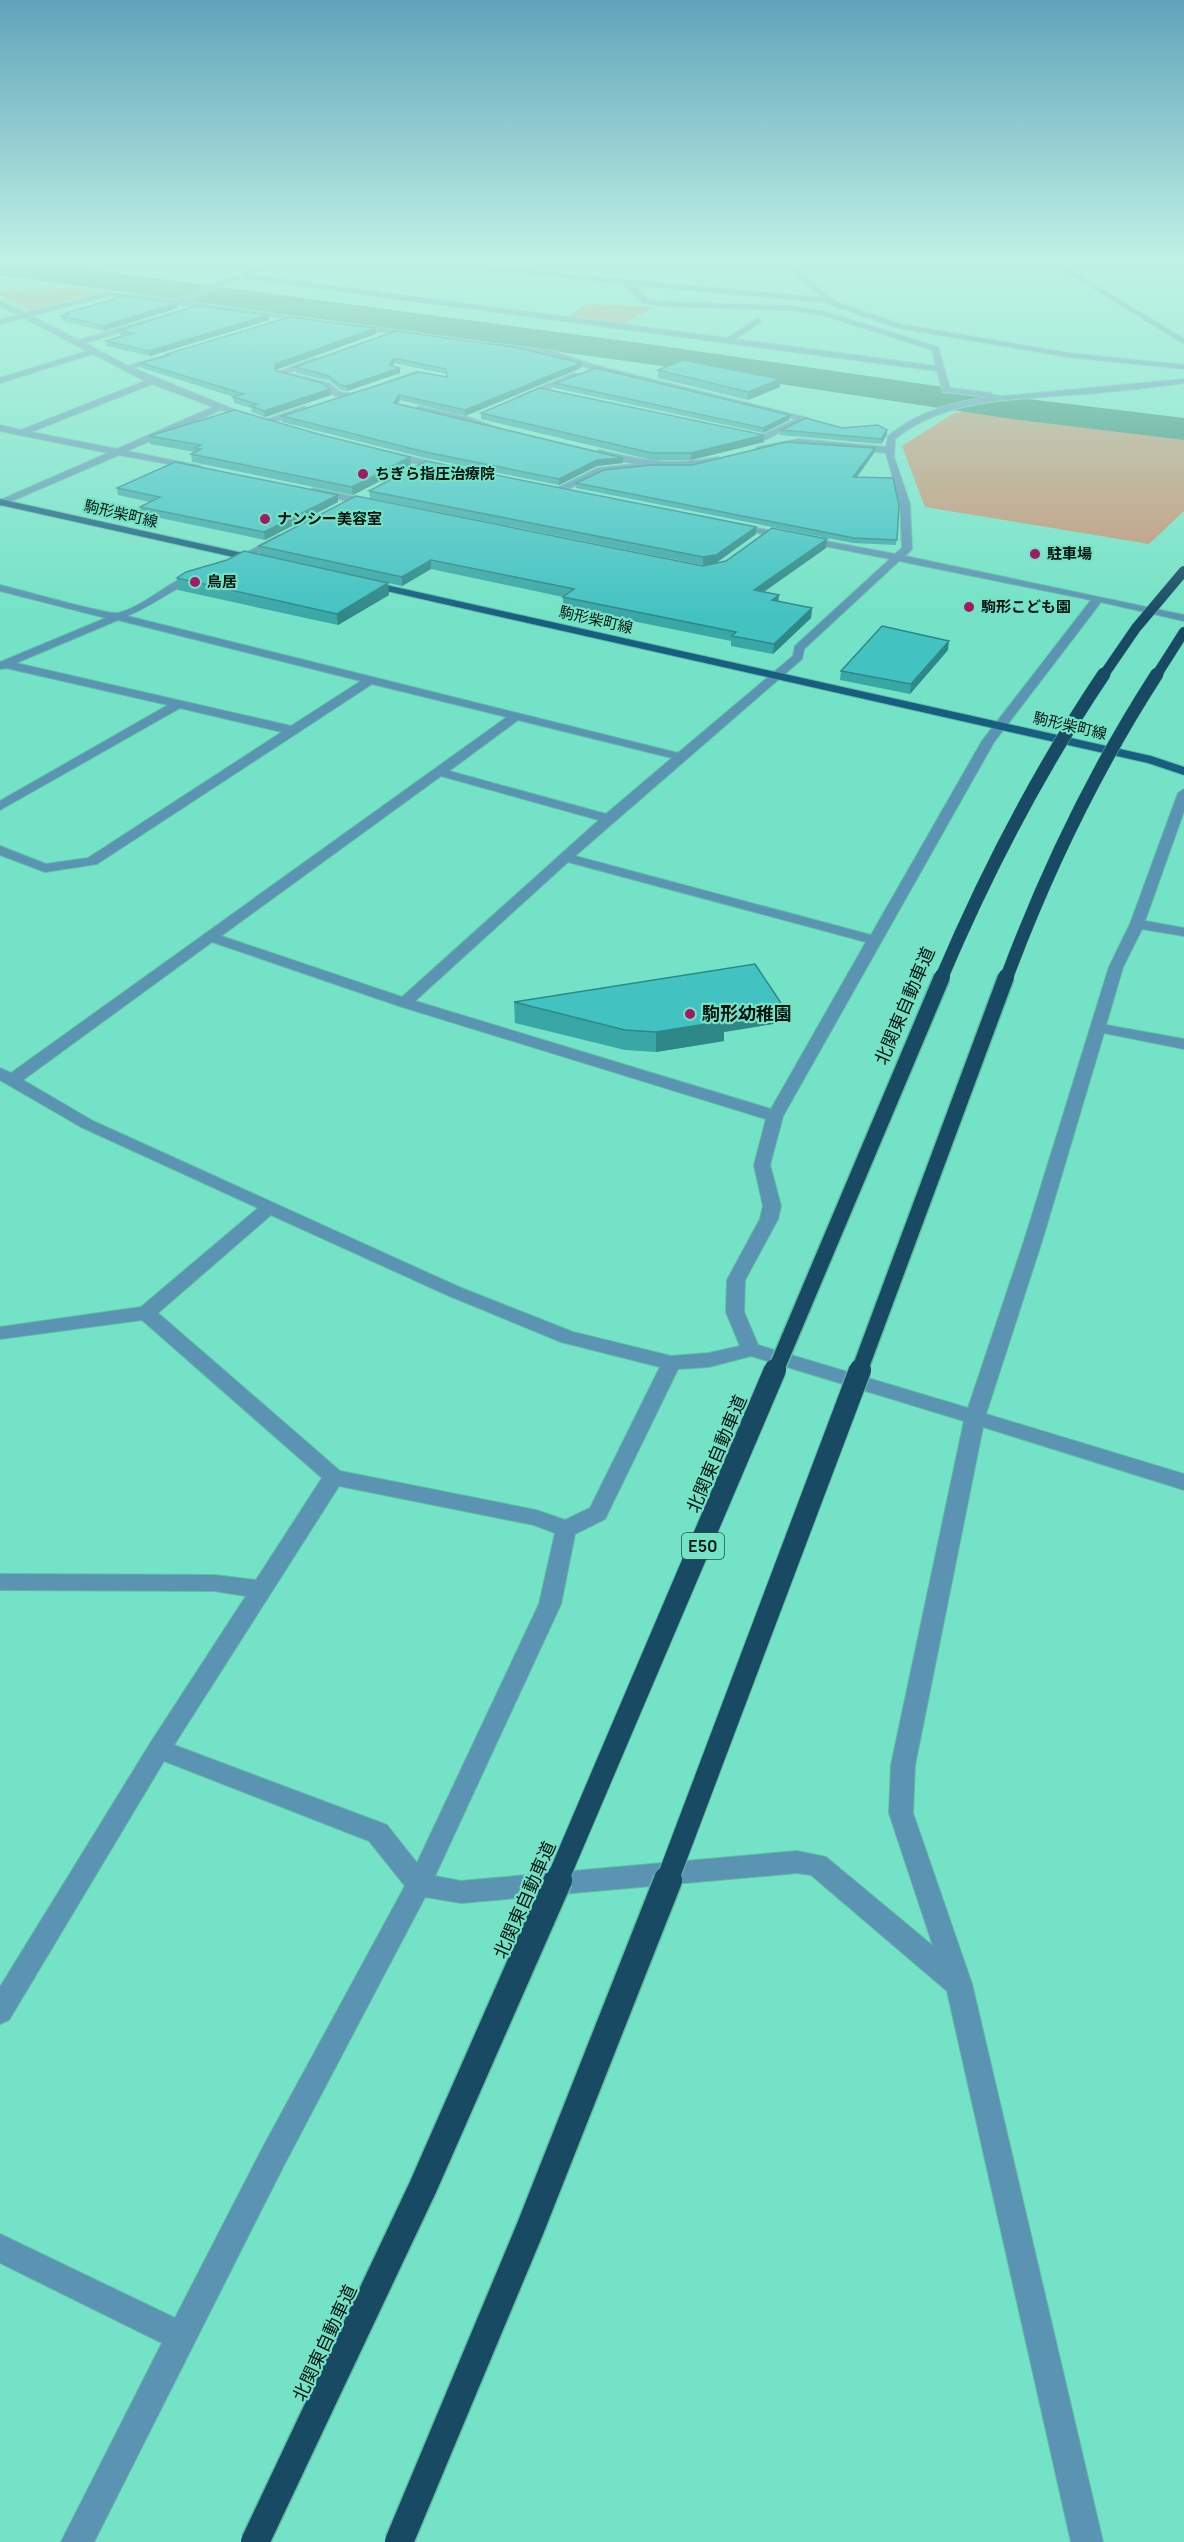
<svg xmlns="http://www.w3.org/2000/svg" width="1184" height="2542" viewBox="0 0 1184 2542" font-family="Manrope,'Noto Sans JP',sans-serif">
<style>
.green{fill:#c29475}
.lines{fill:none;stroke-linecap:round;stroke-linejoin:round}
.river{fill:#358a76;fill-rule:evenodd}
.minor-casing{stroke:#5fbda5;stroke-width:2}
.major-casing{stroke:#5fbda5;stroke-width:2}
.minor{fill:#5b93b3;fill-rule:evenodd}
.major{fill:#185e80;fill-rule:evenodd}
.highway-bridge-far4-casing{stroke:#5fbda5;stroke-width:11;stroke-linecap:butt}
.highway-bridge-far3-casing{stroke:#5fbda5;stroke-width:14;stroke-linecap:butt}
.highway-bridge-far2-casing{stroke:#5fbda5;stroke-width:19;stroke-linecap:butt}
.highway-bridge-far1-casing{stroke:#5fbda5;stroke-width:24;stroke-linecap:butt}
.highway-bridge-casing{stroke:#5fbda5;stroke-width:31;stroke-linecap:butt}
.highway-bridge-far4{stroke:#184a64;stroke-width:10}
.highway-bridge-far3{stroke:#184a64;stroke-width:13}
.highway-bridge-far2{stroke:#184a64;stroke-width:16}
.highway-bridge-far1{stroke:#184a64;stroke-width:22}
.highway-bridge{stroke:#184a64;stroke-width:28}
.wall{fill:#3aa7a7}
.shaded-wall{fill:#2f8888}
.building{fill:#43c2c2;stroke:#2f8888;stroke-width:1.5}
.poi-dot{fill:#a31962;stroke:#74e2c6;stroke-width:2}
.labels{text-anchor:middle;stroke-width:4.5;stroke-linejoin:round;paint-order:stroke}
.far-poi-label{font-size:15px;font-weight:bold;fill:#00140f;stroke:#74e2c6;text-anchor:start}
.far-street-label{font-size:15px;fill:#00140f;stroke:#74e2c6}
.shield{fill:#74e2c6;stroke:#235246;stroke-width:1.5}
.shield-label{font-size:16px;font-weight:bold;fill:#00140f}
.street-label{font-size:18px;fill:#00140f;stroke:#74e2c6}
.poi-label{font-size:18px;font-weight:bold;fill:#00140f;stroke:#74e2c6;text-anchor:start}
</style>
<rect width="100%" height="100%" fill="#74e2c6"/>
<path class="green" d="M75 288 101 292 31 311 0 295V291Z
M588 304 654 307 623 324 568 316Z
M984 409 1184 434V511L1149 544 925 507 902 446 954 413Z"/>
<g class="lines">
<path class="river" d="M0 262H33L655 345 1012 397 1184 418V440L1012 419 655 365 0 275Z"/>
<defs>
<path id="minor" d="M272 262H286L248 275 727 338 758 318 761 322 735 339 936 366 932 350 822 315 790 310 660 306 643 303 623 284 433 262 823 298 782 262H789L834 301 899 324 1068 353 1184 365V369L1068 357 898 328 823 302 633 285 648 299 660 302 790 306 823 311 938 347 950 388 991 393 994 397 1184 379V383L1170 385C1136 389 1103 393 1070 395 1009 400 944 399 895 439L894 457 910 504 912 549 905 556 1184 615V621L1101 602 994 742 783 1116 770 1165 781 1206 778 1219 745 1280 744 1312 758 1345 968 1408 1024 1241 1109 967 1130 924 1178 793 1184 789V811L1145 921 1184 928V936L1142 929 1123 967 1106 1025 1184 1039V1049L1104 1033 1042 1241 986 1414 1184 1474V1490L983 1427 915 1765 913 1813 972 1984 1103 2542H1071L947 1991 811 1875 797 1873 461 1903 425 1897 283 2167 94 2542H61L162 2343 0 2263V2234L175 2318 263 2147 405 1886 369 1841 164 1761 9 2020 0 2024V1987L151 1742 246 1596 214 1591 0 1590V1574L214 1575 256 1580 322 1478 142 1320 0 1339V1327L141 1307 258 1208 81 1127 0 1080V1068L11 1073 507 717 372 684 97 864 45 872 0 855V846L46 864 88 858 282 732 180 708 0 810V801L168 705 6 668 0 669V662L106 618 0 591V585C18 589 107 615 118 613 147 606 169 579 200 571L205 574 204 576C176 586 154 605 127 616L678 753 793 656 795 646 890 559 733 528 728 525 730 523 895 554 902 548 900 504 886 453 799 444 760 452 756 449 757 447 799 439 886 447 888 436C918 412 951 402 989 397L943 392 937 371 240 278 184 301 317 320 313 322 109 296 31 316 79 340 188 308V312L85 343 128 366 192 347V351L133 368 257 419 250 421 221 410 127 451 201 466V470L119 455 0 506V500L108 453 0 431V425L21 430 145 381 93 354 0 383V378L87 351 24 318 0 324V320L18 315 0 306V301L26 313 109 292 175 300ZM152 384 213 407 117 449 31 432ZM899 561 1091 600 982 741 871 935 575 856 802 659 804 649ZM118 620 361 681 291 726 16 663ZM518 720 672 758 606 814 449 771ZM441 776 599 820 402 997 221 936ZM568 862 866 942 771 1109 415 1001ZM212 942 399 1006 766 1119 754 1165 763 1206 760 1219 727 1280 726 1312 740 1346 709 1353 671 1356 573 1332 459 1287 93 1121 23 1080ZM271 1215 447 1295 561 1342 660 1367 590 1508 565 1520 536 1510 340 1471 158 1313ZM751 1356 964 1421 891 1765 889 1813 933 1946 826 1857 797 1851 461 1881 435 1876 561 1604 575 1534 605 1519 678 1369 709 1367ZM339 1486 534 1525 555 1533 539 1604 417 1863 387 1825 174 1745Z
M1050 262H1057L1184 339V344Z
M352 324 420 333 424 335 420 337 349 328Z
M498 344 553 351 595 365 808 418 765 440 762 435 796 419 592 370 552 355 495 348Z
M314 358 321 360 288 373 329 383 340 392 355 394V398L335 396 323 387 276 373Z
M417 371 420 375 388 385 384 383Z
M574 373 581 375 524 399 517 397Z
M305 406 308 411 264 425 260 422Z
M418 406 471 418 503 430 499 433 415 411Z
M599 450C644 461 672 466 718 457L722 460C703 473 634 468 606 472 592 475 576 486 563 492H557V488L598 468 635 464 596 455 595 453Z
M386 451 450 466 452 468 447 471 383 456 382 454Z
M313 488 375 501 380 504 375 507 310 493 308 491Z
M279 535 287 537 236 565 227 563Z"/>
<path id="major" d="M0 499 261 557 266 560 261 563 0 505Z
M364 580 1151 756 1184 767V775L1148 763 360 585 359 583Z"/>
</defs>
<use href="#minor" class="minor-casing"/>
<use href="#major" class="major-casing"/>
<use href="#minor" class="minor"/>
<use href="#major" class="major"/>
<defs>
<path id="highway-bridge-far4" d="M1103 676 1136 628 1184 571
M1156 676 1184 632"/>
<path id="highway-bridge-far3" d="M941 979C986 873 1040 769 1104 674
M1006 979C1046 872 1095 770 1157 674"/>
<path id="highway-bridge-far2" d="M775 1372 942 977
M859 1372 1006 977"/>
<path id="highway-bridge-far1" d="M557 1881 775 1370
M667 1881 860 1370"/>
<path id="highway-bridge" d="M255 2542 423 2187 558 1880
M399 2542 530 2229 668 1880"/>
</defs>
<use href="#highway-bridge-far4" class="highway-bridge-far4-casing"/>
<use href="#highway-bridge-far3" class="highway-bridge-far3-casing"/>
<use href="#highway-bridge-far2" class="highway-bridge-far2-casing"/>
<use href="#highway-bridge-far1" class="highway-bridge-far1-casing"/>
<use href="#highway-bridge" class="highway-bridge-casing"/>
<use href="#highway-bridge-far4" class="highway-bridge-far4"/>
<use href="#highway-bridge-far3" class="highway-bridge-far3"/>
<use href="#highway-bridge-far2" class="highway-bridge-far2"/>
<use href="#highway-bridge-far1" class="highway-bridge-far1"/>
<use href="#highway-bridge" class="highway-bridge"/>
</g>
<path class="wall" d="M177 303 178 308 104 331 62 321 61 316 66 315V313Z
M269 320 150 356 106 346V341L125 336 120 335V330Z
M396 331 581 363V368L465 416 400 400 397 403 623 463 597 466 559 485 425 458 282 422V416L447 377 446 374 394 363 392 366 400 368V373L347 391 341 390 330 381 296 373 295 367Z
M376 334 276 370V371L331 395 265 417 252 412 251 408 234 403 233 397H234L142 368 141 363 167 356V354Z
M658 370 780 379V387L748 400 658 378Z
M555 383 790 415 789 420 763 433 555 388Z
M481 413 764 435V442L691 460H652L481 419Z
M842 428 887 430V435L881 444 780 435 781 430Z
M149 436 411 465 353 495 192 462 191 454 195 452 150 444Z
M874 453 857 477 899 505 896 545 853 543 576 488V483L692 465Z
M117 488 338 502 265 540 141 514 140 507 150 502 118 495Z
M369 491 756 527V534L716 563 703 565 370 498Z
M259 546 703 566 826 548 764 592 779 595 778 601 812 608 811 618 773 654 731 646V641L563 607V597L431 569 402 586 260 555Z
M227 560 389 595 338 625 178 590 177 578Z
M948 650 910 694 840 680 841 671Z
M514 1002 779 1023 724 1032V1041L656 1052 625 1050 515 1023Z"/>
<path class="shaded-wall" d="M177 303 178 308 104 331 103 326Z
M269 315V320L150 356 149 351Z
M376 328V334L275 370V364Z
M394 358V363L389 370V365Z
M581 363V368L465 416V410Z
M400 368V373L347 391 346 386Z
M780 379V387L748 400V392Z
M330 389 331 395 265 417 264 411Z
M399 395 400 400 394 408V403Z
M790 415 789 420 763 433V428Z
M887 430V435L881 444V439Z
M764 435V442L691 460V453Z
M875 448 874 453 853 482V477Z
M410 457 411 465 353 495 352 487Z
M623 458V463L597 466 559 485V479L597 460Z
M338 495V502L265 540 264 532Z
M756 527V534L716 563 703 565V557Z
M827 539 826 548 753 599 754 590Z
M431 560V569L402 586V577Z
M388 583 389 595 338 625 337 614Z
M779 595 778 604 772 600Z
M812 608 811 618 773 654 774 644Z
M949 641 948 650 910 694 911 684Z
M781 1003 779 1023 724 1032V1041L656 1052V1032L720 1013Z"/>
<path class="building" d="M125 296 177 303 103 326 61 316 70 314 66 313Z
M197 306 269 315 149 351 106 341 133 333 120 330Z
M290 317 376 328 275 364 276 371 322 383 330 389 264 411 251 406 257 404 233 397 244 394 141 363 170 355 167 354Z
M396 331 514 347 581 363 465 410 399 395 394 403 623 458 597 460 559 479 425 452 282 416 419 372 447 377 446 369 394 358 389 365 400 368 346 386 340 385 329 376 295 367Z
M683 360 780 379 748 392 658 370Z
M596 368 790 415 763 428 555 383Z
M540 388 764 435 691 453H652L481 413Z
M235 410 318 434 410 457 352 487 191 454 201 449 195 448 201 445 149 436Z
M806 418 842 428 878 425 887 430 881 439 781 430Z
M786 442 875 448 853 477 893 478 899 505 897 540 854 538 576 483 604 470 652 465H692Z
M426 461 756 527 716 555 703 557 369 491Z
M175 462 338 495 264 532 140 507 160 497 117 488Z
M356 496 703 566 726 561 772 528 827 539 754 590 779 595 772 600 812 608 774 644 732 636 736 632 563 597 574 589 431 560 402 577 259 546Z
M244 551 388 583 337 614 177 578 186 572 227 560Z
M882 626 949 641 911 684 841 671Z
M755 964 781 1003 720 1013 725 1021 656 1032 625 1030 514 1002Z"/>
<linearGradient id="sky" x2="0" y2="1"><stop stop-color="#60a3ba"/><stop offset="0.42" stop-color="#c0f2e5"/><stop offset="1" stop-color="#c0f2e5" stop-opacity="0"/></linearGradient>
<rect width="1184" height="618" fill="url(#sky)"/>
<g class="poi-dot">
<circle cx="363" cy="474" r="6"/>
<circle cx="265" cy="519" r="6"/>
<circle cx="1035" cy="554" r="6"/>
<circle cx="195" cy="582" r="6"/>
<circle cx="969" cy="607" r="6"/>
<circle cx="690" cy="1014" r="6"/>
</g>
<g class="labels">
<g class="far-poi-label">
<text x="375" y="479">ちぎら指圧治療院</text>
<text x="277" y="524">ナンシー美容室</text>
<text x="1047" y="559">駐車場</text>
<text x="207" y="587">鳥居</text>
<text x="981" y="612">駒形こども園</text>
</g>
<g class="far-street-label">
<text transform="translate(121 514) rotate(13)" y="5">駒形柴町線</text>
<text transform="translate(596 620) rotate(13)" y="5">駒形柴町線</text>
<text transform="translate(1070 726) rotate(13)" y="5">駒形柴町線</text>
</g>
<rect class="shield" x="682" y="1533" width="42" height="26" rx="4.5"/>
<g class="shield-label">
<text x="703" y="1552">E50</text>
</g>
<g class="street-label">
<text transform="translate(905 1006) rotate(-67)" y="6">北関東自動車道</text>
<text transform="translate(717 1454) rotate(-67)" y="6">北関東自動車道</text>
<text transform="translate(525 1900) rotate(-66)" y="6">北関東自動車道</text>
<text transform="translate(325 2343) rotate(-65)" y="6">北関東自動車道</text>
</g>
<g class="poi-label">
<text x="702" y="1020">駒形幼稚園</text>
</g>
</g>
</svg>
